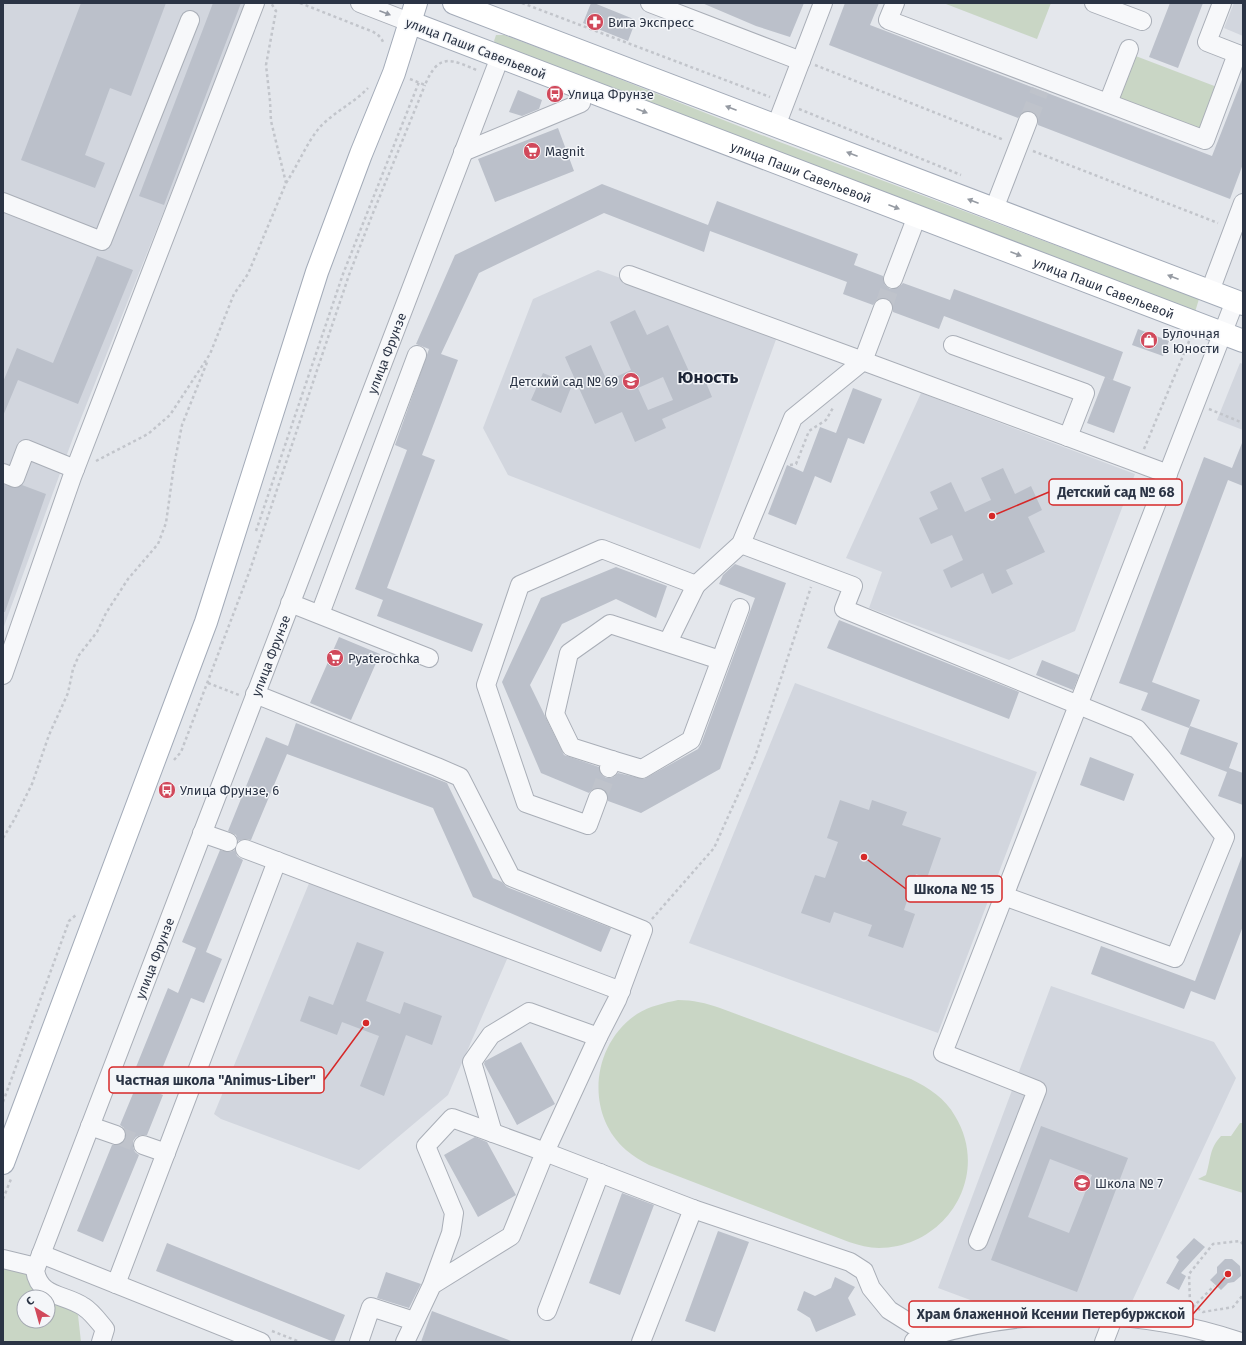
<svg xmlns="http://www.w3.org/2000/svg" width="1246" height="1345" viewBox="0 0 1246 1345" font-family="'Fira Sans',sans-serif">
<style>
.built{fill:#d2d6de}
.green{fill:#c9d6c5;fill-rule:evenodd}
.building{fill:#bbc0ca;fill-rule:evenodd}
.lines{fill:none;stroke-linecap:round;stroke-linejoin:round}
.minor-tunnel{stroke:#bfc3cb;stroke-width:18;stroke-dasharray:18 9;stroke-linecap:butt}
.minor-casing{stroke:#a9aeb7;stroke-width:20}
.major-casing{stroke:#a3abb8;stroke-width:24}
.path{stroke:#c2c5cb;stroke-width:2.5;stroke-dasharray:3 3;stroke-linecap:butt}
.minor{stroke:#f7f8fa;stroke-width:18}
.major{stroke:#fff;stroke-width:22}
.oneway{fill:#9196a0}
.oneway2{fill:#959aa2}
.labels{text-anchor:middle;stroke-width:3;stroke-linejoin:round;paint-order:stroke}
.poi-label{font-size:13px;fill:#2b3445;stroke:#f4f6f9;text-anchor:start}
.street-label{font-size:13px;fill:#2b3445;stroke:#f4f6f9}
.district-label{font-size:17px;font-weight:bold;fill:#1d2536;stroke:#f4f6f9}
.leader{fill:none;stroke:#d62828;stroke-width:1.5}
.callout-dot{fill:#d62828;stroke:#f4f6f9;stroke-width:1.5}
.callout{fill:#f4f6f9;stroke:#d62828;stroke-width:1.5}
.callout-label{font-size:14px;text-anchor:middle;font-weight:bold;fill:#2b3445}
</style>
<rect width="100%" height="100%" fill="#e4e7ec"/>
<path class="built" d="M3 3H247L73 438 3 629Z
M1234 3H1243V36L1224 28Z
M598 270 778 334 700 549 508 475 483 428 533 299Z
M1240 363 1243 364V430L1217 420Z
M921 393 1135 474 1075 631 1009 660 869 608 882 572 846 558Z
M795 683 1037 772 938 1033 689 943Z
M310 881 511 950 448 1095 359 1170 221 1119 214 1114Z
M1051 986 1214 1042 1236 1078 1129 1308 1062 1300 973 1301 938 1288Z"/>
<path class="green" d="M947 3H1051L1037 39 946 4Z
M496 35H504L599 71 777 141 1199 299 1195 312 498 48 494 41Z
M1133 55 1217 87 1200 131 1116 99Z
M678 1000C693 1000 706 1003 720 1008L911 1079C929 1088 945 1098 955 1116 991 1175 947 1247 879 1248 869 1248 859 1245 849 1242L649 1165C641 1161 633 1156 626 1150 584 1113 592 1044 637 1014 650 1006 664 1003 678 1000Z
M1240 1123H1243V1193L1198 1179 1206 1175C1211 1159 1209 1149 1221 1136H1231Z
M3 1267 24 1269 78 1315 81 1342H3ZM24 1297H48V1321H24Z"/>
<path class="building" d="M81 3H166L131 96 110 88 85 155 105 163 95 188 21 160Z
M213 3H241L164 205 139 196Z
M591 3H594L636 20 628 41 583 23Z
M702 3H804L790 37 756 26Z
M845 3H879L870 25 1212 156 1243 77V164L1230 199 1038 125V120L1036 115 1031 111H1026L1022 113 1018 118 829 45Z
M1170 3H1203L1178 68 1149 57Z
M518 90 542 100 539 109 522 116 509 112Z
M558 128 574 171 495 202 478 159Z
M602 184 708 225 717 201 858 254 854 265 883 276V280L885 285 890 289H894L899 287 903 283 950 300 954 289 1123 352 1113 380 944 316 939 329 893 312V306L891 301 887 298H882L877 300 873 305 843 294 847 282 710 231 704 252 604 213 479 273 441 354 458 360 422 455 435 460 387 588 483 624 472 652 377 616 383 600 355 589 407 450 395 445 429 349 416 344 455 255Z
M97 256 133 270 78 404 18 380 3 416V382L17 348 53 363Z
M635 310 647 335 668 325 692 378 702 373 712 397 662 419 666 428 635 442 622 412 595 424 565 357 591 345 607 381 631 370 610 322ZM663 377 673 400 648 410 638 388Z
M1138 329 1169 341 1163 356 1132 345Z
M543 373 572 385 561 413 531 400Z
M1105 377 1131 387 1114 433 1087 423Z
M853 388 882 399 864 444 848 438 831 483 815 476 796 525 768 514 787 465 803 472 820 427 836 433Z
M1242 443H1243V486L1228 480 1152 682 1200 700 1189 728 1141 710 1148 693 1119 683 1204 457 1232 468Z
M1003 468 1015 494 1031 486 1042 510 1028 517 1045 552 1006 570 1013 584 992 594 983 573 951 588 943 570 963 560 952 535 931 544 919 518 938 509 930 492 951 482 965 512 991 500 981 478Z
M3 484 16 488 22 485 46 494 5 612H3Z
M735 564 786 583 720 769 641 813 608 801V797L606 792 602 788H596L592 790 589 793 541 773 502 682 541 598 616 567 667 586 656 618 616 599 562 624 530 685 564 755 599 767 601 774 606 778H611L615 776 618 773 644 779 698 749 701 744 755 598 719 584 723 575Z
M839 620 1019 692 1009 719 827 648Z
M339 637 380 654 351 720 310 703Z
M1042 660 1079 675 1073 690 1036 675Z
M296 723 447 783 493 878 502 882 507 887 611 928 601 952 473 897 433 808 287 754 251 840 244 839 238 841 236 835 228 831 266 737 288 746Z
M1190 726 1238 743 1229 768 1243 773V805L1218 796 1227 772 1180 754Z
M1090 757 1134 774 1124 801 1080 785Z
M840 800 869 810 872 800 907 812 902 825 941 838 927 878 916 874 904 910 915 914 903 948 868 936 872 925 834 912 830 923 801 913 815 875 825 878 838 842 827 838Z
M220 850 230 852 235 850 237 856 243 860 206 952 222 959 204 1003 191 998 153 1091 163 1095 147 1135H141L136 1137 133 1141V1147L135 1152 139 1155 103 1242 77 1231 112 1145H118L123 1143 126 1139V1133L124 1128 120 1125 137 1084 130 1082 168 988 178 993 196 948 182 942Z
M1242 856H1243V926L1215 1000 1191 991 1184 1009 1091 974 1101 946 1195 981Z
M357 942 384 952 366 1001 400 1014 404 1002 442 1016 432 1045 406 1035 384 1096 360 1086 379 1036 342 1022 337 1035 300 1021 309 996 333 1005Z
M521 1042 555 1104 517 1125 484 1064 485 1061Z
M1041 1126 1128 1158 1077 1292 991 1260ZM1050 1159 1092 1175 1069 1233 1028 1217Z
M475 1137 487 1142 516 1195 478 1217 444 1155Z
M622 1193 654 1205 620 1295 589 1283Z
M718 1231 749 1242 715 1332 685 1321Z
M1194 1238 1205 1247 1181 1273 1186 1276 1179 1290 1166 1283 1179 1260 1176 1257Z
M167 1243 345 1315 334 1342 156 1271Z
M1225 1259H1232L1240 1266 1241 1276 1234 1282 1228 1283 1221 1290 1210 1280 1217 1273V1267Z
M386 1272 421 1284 409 1308 377 1298Z
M835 1277 855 1287 848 1298 856 1315 816 1332 810 1318 797 1310 804 1291 815 1296 831 1288Z
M432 1311 511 1341 510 1342H421Z"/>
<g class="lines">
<path class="minor-tunnel" d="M1028 121 1040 90
M883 308 893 279
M598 798 609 768
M116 1135 143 1145"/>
<defs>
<g id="minor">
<path d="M360 3 409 22"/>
<path d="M650 3 801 61"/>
<path d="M895 3 888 20 1205 140 1237 54"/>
<path d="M1094 3 1142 21"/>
<path d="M1222 3 1207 42 1243 56"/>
<path d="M1108 103 1129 49"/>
<path d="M776 126 823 3"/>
<path d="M463 152 581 103"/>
<path d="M3 202 102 241 190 20"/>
<path d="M994 209 1028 121"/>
<path d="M629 275 863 361"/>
<path d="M893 279 917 216"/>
<path d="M1210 291 1243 203"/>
<path d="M883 308 863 361 1168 474"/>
<path d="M953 345 1085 393 1068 437"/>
<path d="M3 473 15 478 26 449 75 469"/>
<path d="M741 544 853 586 844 609 1137 729 1161 757 1225 837 1175 958 1004 896"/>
<path d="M696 585 741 544 793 418 863 361"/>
<path d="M290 603 429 658"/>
<path d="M320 614 417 355"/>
<path d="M3 675 72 477 255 3"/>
<path d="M255 694 437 767 460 777 511 877 643 930 617 1000 598 1037 545 1152 693 1209 850 1262 864 1271 871 1288 889 1310 916 1327 924 1338"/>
<path d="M612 760 642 769 691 740 740 608"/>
<path d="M609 768 612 760 571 747 555 714 569 653 610 624 720 660"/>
<path d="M598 798 588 825 526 803 486 685 520 585 602 549 696 585 668 642"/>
<path d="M202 833 228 842"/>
<path d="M245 849 621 991"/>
<path d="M90 1126 116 1135"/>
<path d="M493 1133 472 1062 491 1035 529 1012 598 1037"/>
<path d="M143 1145 166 1153"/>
<path d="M978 1241 1037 1090 943 1053 1235 301"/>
<path d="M41 1254 261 1342"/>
<path d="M3 1259 36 1267"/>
<path d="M116 1284 277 861"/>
<path d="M547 1311 600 1173"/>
<path d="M914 1341C1020 1307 1134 1306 1241 1342"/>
<path id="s1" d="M101 1342 105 1329C99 1322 92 1312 84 1307 66 1294 39 1298 35 1270L500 57"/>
<path d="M359 1342 371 1307 414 1321"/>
<path d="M405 1342 432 1285 511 1236 545 1152 452 1118 426 1146 454 1213 451 1233 432 1285"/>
<path d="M641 1342 693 1209"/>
<path d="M1104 1342 1114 1316"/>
</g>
<g id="major">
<path d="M454 3 1243 304"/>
<path id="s2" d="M409 22 1243 341"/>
<path d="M3 1163 206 622 317 272 361 154 394 73 416 3"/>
</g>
</defs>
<use href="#minor" class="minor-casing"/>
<use href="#major" class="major-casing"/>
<path class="path" d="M300 3 371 31C378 34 381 37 384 44
M522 3 770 97
M815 65 1004 140
M410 79 425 85C439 51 452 60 479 71
M799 109 961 175
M1033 151 1218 223
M286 183C298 165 307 142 320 127 334 112 354 103 368 88
M1209 409 1243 423
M1144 449 1190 339
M96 461 148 434 170 415 210 354 234 294 248 274 286 183 271 121 270 101 266 65 276 11 271 3
M790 465 796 464 809 431 826 420 834 406
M256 531 343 274 419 82
M208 683 239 695
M174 760 181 752 250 570 349 275 371 218 425 85
M3 838 14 820 32 784 49 735 68 693 73 669 79 655 97 632 106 613 128 579 158 544 166 523 174 465 182 425 208 360
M652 919 714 848 755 757 811 587
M3 1102 69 921 76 915
M3 1199 11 1179
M1243 1244 1240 1241 1213 1244 1189 1274 1190 1303 1203 1312 1233 1307 1243 1295
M1190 1313 1194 1306 1214 1286
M272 1331 300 1342"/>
<use href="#minor" class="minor"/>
<use href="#major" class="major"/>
</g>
<defs><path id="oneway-solid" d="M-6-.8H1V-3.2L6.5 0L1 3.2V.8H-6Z"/></defs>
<use class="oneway" href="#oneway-solid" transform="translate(385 13) rotate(21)"/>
<g class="oneway2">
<use href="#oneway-solid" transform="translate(731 108) rotate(-159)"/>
<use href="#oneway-solid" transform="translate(642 111) rotate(21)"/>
<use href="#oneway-solid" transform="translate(852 154) rotate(-159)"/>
<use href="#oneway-solid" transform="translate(973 201) rotate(-159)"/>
<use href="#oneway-solid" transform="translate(894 207) rotate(21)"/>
<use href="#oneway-solid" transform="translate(1016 254) rotate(21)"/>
<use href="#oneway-solid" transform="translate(1173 277) rotate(-159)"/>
</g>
<defs>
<symbol id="pharmacy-disc" viewBox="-11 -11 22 22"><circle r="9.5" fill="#d1495b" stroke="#f4f6f9"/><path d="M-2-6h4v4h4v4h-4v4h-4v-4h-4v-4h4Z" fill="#fff"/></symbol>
<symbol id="bus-disc" viewBox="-11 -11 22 22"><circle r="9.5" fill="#d1495b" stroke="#f4f6f9"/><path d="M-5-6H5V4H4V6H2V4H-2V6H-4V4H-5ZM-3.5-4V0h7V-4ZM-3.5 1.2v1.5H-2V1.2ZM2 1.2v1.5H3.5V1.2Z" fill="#fff"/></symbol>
<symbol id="supermarket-disc" viewBox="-11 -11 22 22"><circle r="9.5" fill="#d1495b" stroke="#f4f6f9"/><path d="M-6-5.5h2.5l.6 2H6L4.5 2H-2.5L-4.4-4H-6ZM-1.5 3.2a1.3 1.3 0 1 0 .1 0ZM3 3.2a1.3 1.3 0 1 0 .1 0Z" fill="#fff"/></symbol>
<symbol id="shop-disc" viewBox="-11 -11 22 22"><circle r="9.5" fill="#d1495b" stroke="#f4f6f9"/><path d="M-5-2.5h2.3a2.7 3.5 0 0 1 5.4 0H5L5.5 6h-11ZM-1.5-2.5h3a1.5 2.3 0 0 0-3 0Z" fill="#fff"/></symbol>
<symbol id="school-disc" viewBox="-11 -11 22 22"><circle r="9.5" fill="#d1495b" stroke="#f4f6f9"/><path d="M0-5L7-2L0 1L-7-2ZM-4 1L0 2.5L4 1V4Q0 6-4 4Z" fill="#fff"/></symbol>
</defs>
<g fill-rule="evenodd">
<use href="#pharmacy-disc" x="585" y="12" width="20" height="20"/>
<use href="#bus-disc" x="545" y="84" width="20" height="20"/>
<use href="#supermarket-disc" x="522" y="141" width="20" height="20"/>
<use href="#shop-disc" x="1139" y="330" width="20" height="20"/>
<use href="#school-disc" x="621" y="371" width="20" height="20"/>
<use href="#supermarket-disc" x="325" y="648" width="20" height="20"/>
<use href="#bus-disc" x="157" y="780" width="20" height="20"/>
<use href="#school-disc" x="1072" y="1173" width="20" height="20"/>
</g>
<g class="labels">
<g class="poi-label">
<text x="608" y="27">Вита Экспресс</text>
<text x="568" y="99">Улица Фрунзе</text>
<text x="545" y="156">Magnit</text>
<text x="1162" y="338">Булочная<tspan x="1162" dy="15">в Юности</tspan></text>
<text x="618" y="386" text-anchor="end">Детский сад № 69</text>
<text x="348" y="663">Pyaterochka</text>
<text x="180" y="795">Улица Фрунзе, 6</text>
<text x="1095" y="1188">Школа № 7</text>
</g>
<g class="street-label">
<text transform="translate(476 48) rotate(21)" y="5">улица Паши Савельевой</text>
<text dy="5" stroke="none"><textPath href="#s2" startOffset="420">улица Паши Савельевой</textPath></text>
<text dy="5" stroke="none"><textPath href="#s2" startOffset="744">улица Паши Савельевой</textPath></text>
<text dy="5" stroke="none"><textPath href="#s1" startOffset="1091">улица Фрунзе</textPath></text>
<text dy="5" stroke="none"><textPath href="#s1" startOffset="767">улица Фрунзе</textPath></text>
<text dy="5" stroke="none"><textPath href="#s1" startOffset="443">улица Фрунзе</textPath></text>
</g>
<g class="district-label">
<text x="708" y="383">Юность</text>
</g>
</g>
<path class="leader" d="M992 516L1049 492M864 857L906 889M366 1023L324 1080M1228 1274L1193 1314"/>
<g class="callout-dot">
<circle cx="992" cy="516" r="4"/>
<circle cx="864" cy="857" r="4"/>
<circle cx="366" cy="1023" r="4"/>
<circle cx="1228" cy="1274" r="4"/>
</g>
<g class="callout">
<rect x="1049" y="479" width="133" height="26" rx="4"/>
<rect x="906" y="876" width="96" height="26" rx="4"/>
<rect x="109" y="1067" width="215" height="26" rx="4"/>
<rect x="909" y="1301" width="284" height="26" rx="4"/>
</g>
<g class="callout-label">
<text x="1116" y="497">Детский сад № 68</text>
<text x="954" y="894">Школа № 15</text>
<text x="216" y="1085">Частная школа "Animus-Liber"</text>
<text x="1051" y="1319">Храм блаженной Ксении Петербуржской</text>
</g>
<rect width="1246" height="1345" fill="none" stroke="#2b3445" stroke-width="8"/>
<g transform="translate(36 1309) rotate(323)"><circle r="19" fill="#f4f6f9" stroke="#a4a8b1"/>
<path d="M0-3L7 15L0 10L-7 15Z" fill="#d1495b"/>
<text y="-6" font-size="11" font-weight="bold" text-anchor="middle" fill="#2b3445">С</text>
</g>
</svg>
